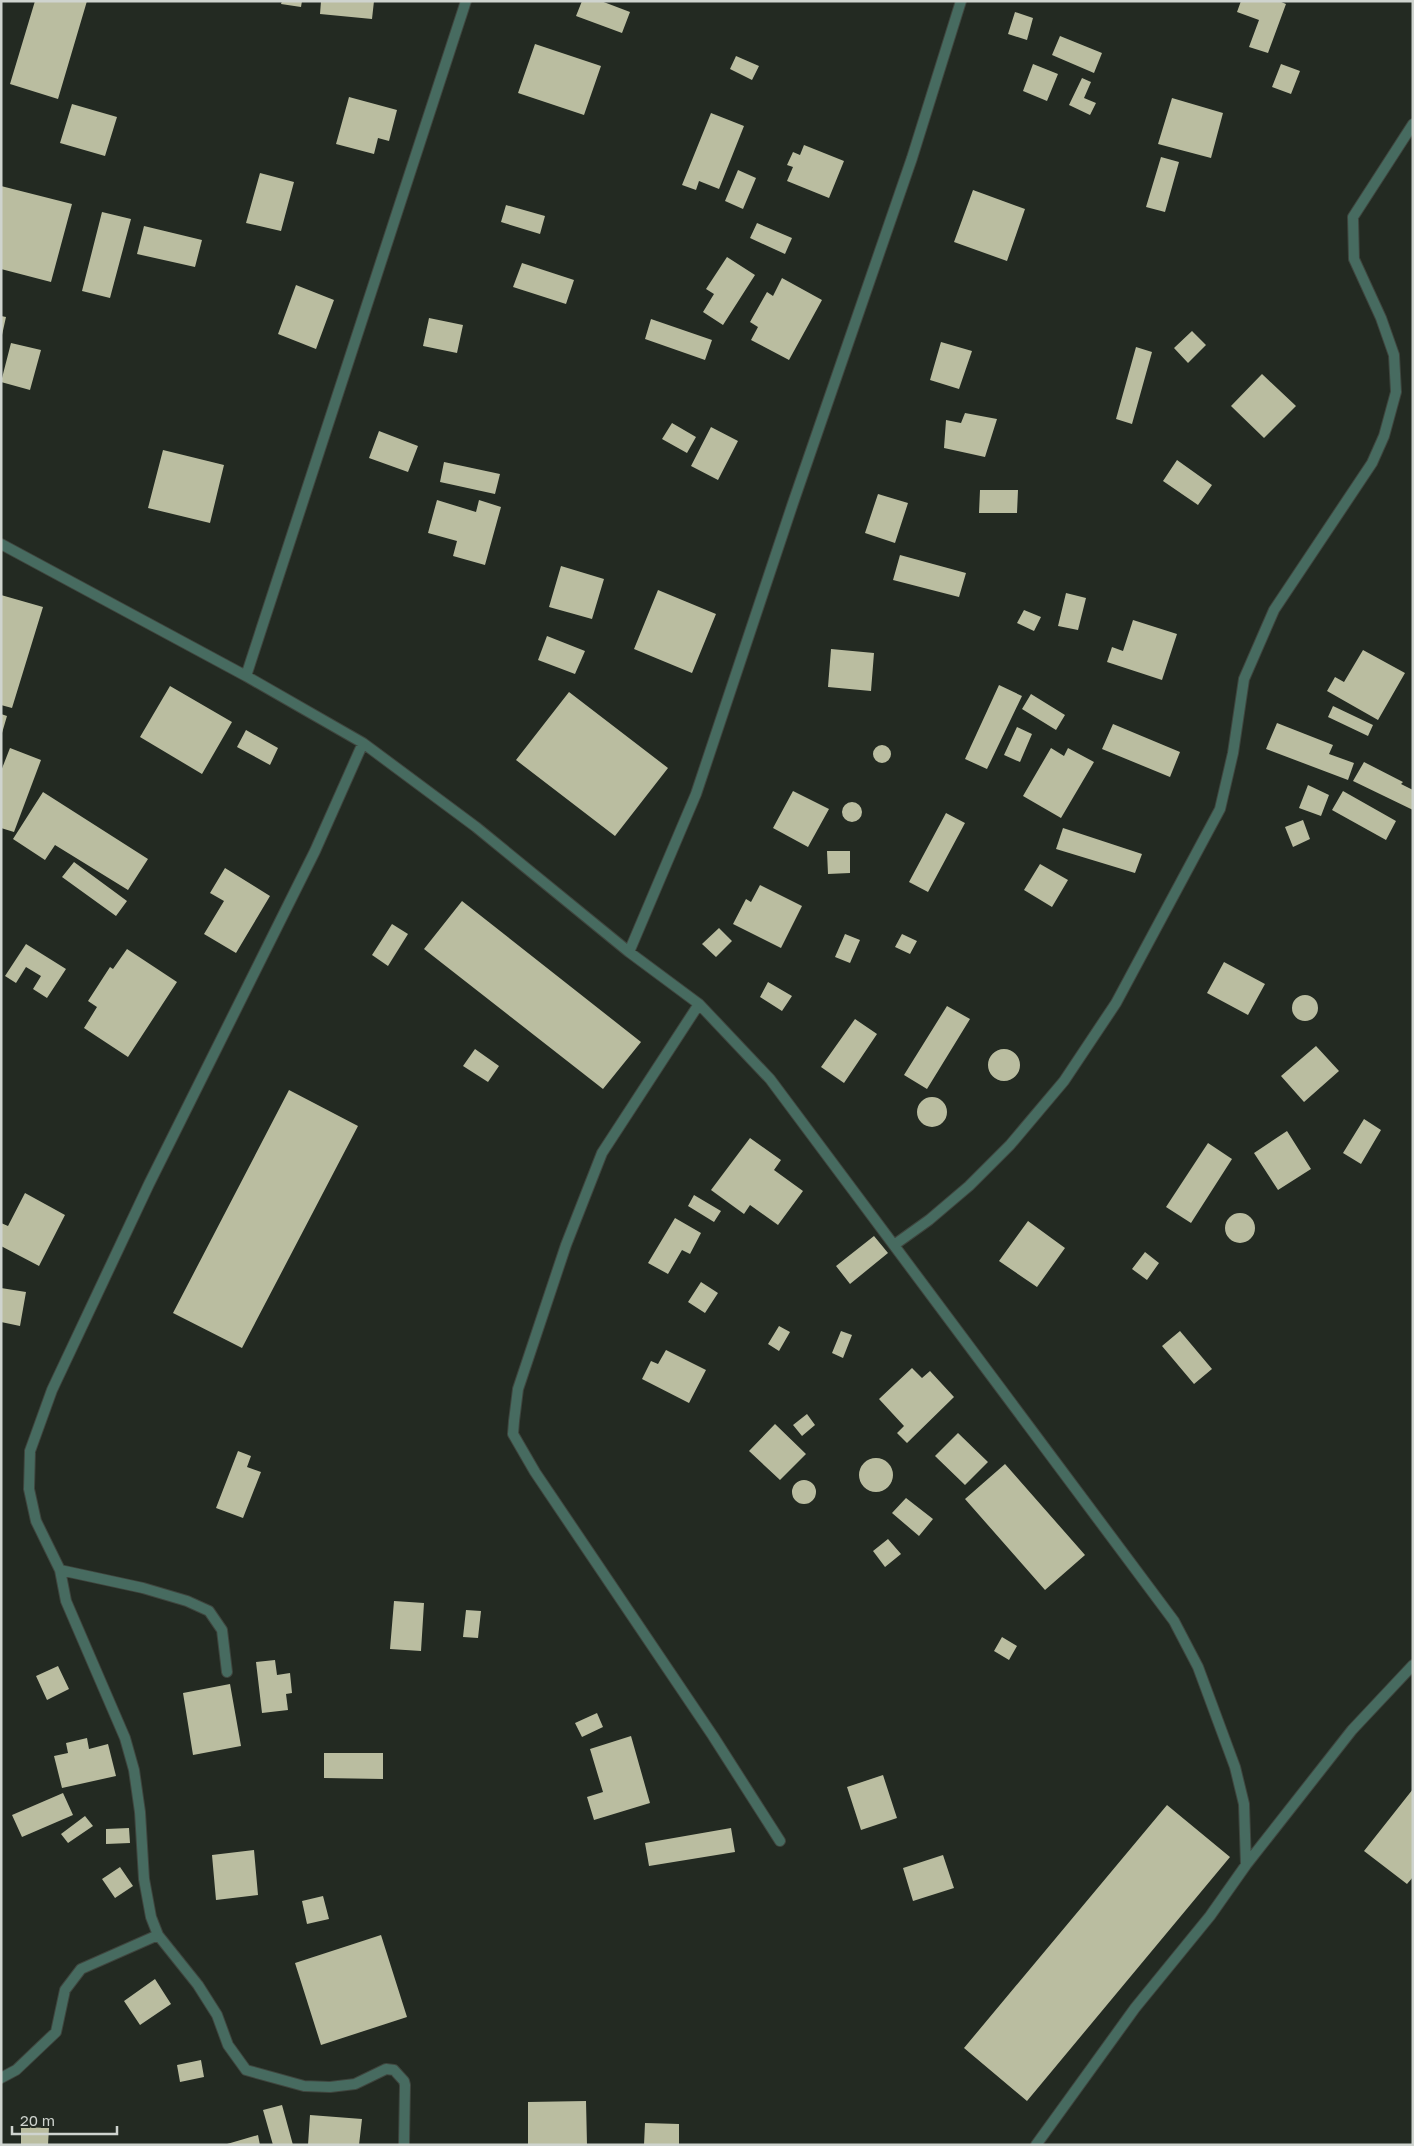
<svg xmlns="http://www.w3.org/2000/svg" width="1414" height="2146" viewBox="0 0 1414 2146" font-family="'Golos Text',sans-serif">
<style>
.building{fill:#babda0}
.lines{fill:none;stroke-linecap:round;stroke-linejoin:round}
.minor-casing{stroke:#3f453e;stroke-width:12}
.minor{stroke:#476b60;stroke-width:10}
</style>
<rect width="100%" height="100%" fill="#232a22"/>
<path class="building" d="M35 1H87L58 99 10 84Z
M282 1H302L301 7 281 4Z
M321 1H374L372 19 320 14Z
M582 1H601L630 12 622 33 576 16Z
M1241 1H1279L1286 4 1268 53 1249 47 1259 20 1237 12Z
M1015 12 1033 18 1027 40 1008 34Z
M1060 36 1102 53 1094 73 1052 55Z
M535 44 601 66 584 115 518 93Z
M736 56 759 66 752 80 730 69Z
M1033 64 1058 74 1047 101 1023 91Z
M1281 64 1300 71 1291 94 1272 87Z
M1082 78 1091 82 1084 98 1096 103 1090 115 1069 105Z
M349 97 397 110 389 141 378 138 374 154 336 144Z
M1172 98 1223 113 1211 158 1158 144Z
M72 104 117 117 105 156 60 143Z
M711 113 744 126 719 189 699 181 696 190 682 185Z
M804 145 844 161 829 198 787 181 793 167 787 165 793 152 800 155Z
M1161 157 1179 162 1165 212 1146 207Z
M738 170 756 178 743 209 725 201Z
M260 173 294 182 281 231 246 223Z
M1 186 72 204 51 282 1 269Z
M973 190 1025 209 1007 261 954 242Z
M506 205 545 216 540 234 501 222Z
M102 212 131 219 110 298 82 291Z
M757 223 792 238 785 254 750 238Z
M144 226 202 240 195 267 137 254Z
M727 257 755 275 723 325 703 312 714 294 706 289Z
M522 263 574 280 566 304 513 287Z
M782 278 822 300 789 360 751 340 758 327 750 322 767 292 773 296Z
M296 285 334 300 316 349 278 334Z
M1 316 6 317 2 335H1Z
M429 318 463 325 457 353 423 346Z
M651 319 712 340 705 360 645 339Z
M1192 331 1206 345 1188 363 1174 348Z
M941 342 972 351 959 389 930 380Z
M11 343 41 350 30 390 1 382Z
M1136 347 1152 352 1132 424 1116 419Z
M1262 374 1296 406 1264 438 1231 406Z
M965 413 997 419 985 457 944 448 946 420 961 423Z
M672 423 696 437 687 453 662 439Z
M711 427 738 441 718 480 691 466Z
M379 431 418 446 408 472 369 458Z
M163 450 224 465 210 523 148 508Z
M1177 460 1212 485 1198 505 1163 481Z
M444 462 500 474 495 494 440 482Z
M980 490H1018L1017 513H979Z
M878 494 908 503 895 543 865 533Z
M437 500 476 512 479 500 501 507 485 565 453 556 457 541 428 533Z
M900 555 966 573 959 597 893 580Z
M561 566 604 579 592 619 549 607Z
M658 590 716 614 692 673 634 649Z
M1066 593 1086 598 1078 630 1058 626Z
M1 595 43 607 12 708 1 705Z
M1024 610 1041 617 1034 631 1017 623Z
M1133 620 1177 634 1162 680 1107 662 1112 647 1123 651Z
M547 636 585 651 575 674 538 660Z
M831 649 874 653 871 691 828 687Z
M1363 650 1405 673 1378 720 1327 691 1335 677 1344 682Z
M999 685 1022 696 987 769 965 759Z
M170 686 232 722 202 774 140 737Z
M569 692 668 768 615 836 516 760Z
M1031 694 1065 715 1056 730 1022 709Z
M1333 706 1373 725 1368 736 1328 717Z
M1 714 7 716 2 733H1Z
M1277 723 1333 745 1329 754 1354 763 1348 780 1266 749Z
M1113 724 1180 752 1170 777 1102 749Z
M1017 727 1032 734 1020 762 1004 755Z
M246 730 278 748 270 765 237 747Z
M873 754a9 9 0 1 1 18 0a9 9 0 1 1-18 0Z
M10 748 41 760 14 832 1 828V771Z
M1051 748 1064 756 1068 748 1094 762 1061 818 1023 796Z
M1364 762 1403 782 1401 784 1413 790V810L1353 781Z
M1308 785 1329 795 1321 816 1299 808Z
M793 791 829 809 808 847 773 828Z
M1343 791 1396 821 1386 840 1332 810Z
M43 792 148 859 128 890 55 845 45 860 13 839Z
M842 812a10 10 0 1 1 20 0a10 10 0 1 1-20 0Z
M946 813 965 823 928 892 909 882Z
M1303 820 1310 839 1293 847 1285 827Z
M1063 828 1142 854 1135 873 1056 849Z
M827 851H850V873L828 874Z
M74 862 127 901 116 916 62 877Z
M1040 864 1068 880 1052 907 1024 890Z
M225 868 270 896 236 953 204 934 224 901 210 893Z
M760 885 802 906 781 948 733 924 746 899 751 902Z
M462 901 641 1042 603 1089 424 949Z
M392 924 408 934 388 966 372 955Z
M719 928 732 941 716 957 702 944Z
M845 934 860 940 850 963 835 957Z
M902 934 917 941 910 954 895 947Z
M26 944 66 969 47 998 33 989 41 976 26 967 16 983 5 976Z
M127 949 177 982 128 1057 84 1028 97 1007 88 1001 110 967 113 969Z
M1224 962 1265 984 1248 1015 1207 993Z
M768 982 792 996 782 1011 760 997Z
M1292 1008a13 13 0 1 1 26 0a13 13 0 1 1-26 0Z
M947 1006 970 1019 927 1089 904 1075Z
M855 1019 877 1034 844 1083 821 1067Z
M1316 1046 1339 1071 1304 1102 1281 1076Z
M988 1065a16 16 0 1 1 32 0a16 16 0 1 1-32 0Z
M475 1049 499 1066 488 1082 463 1066Z
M289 1090 358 1126 242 1348 173 1313Z
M917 1112a15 15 0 1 1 30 0a15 15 0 1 1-30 0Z
M1364 1119 1381 1130 1361 1164 1343 1153Z
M1287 1131 1311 1169 1278 1190 1254 1153Z
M750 1138 781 1160 774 1170 803 1191 778 1225 750 1205 744 1214 711 1190Z
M1208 1143 1232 1159 1191 1223 1166 1207Z
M25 1193 65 1215 39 1266 1 1246V1223L8 1226Z
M694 1195 721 1211 714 1222 688 1206Z
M1225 1228a15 15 0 1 1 30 0a15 15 0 1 1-30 0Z
M675 1218 701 1233 690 1254 682 1250 668 1274 648 1263Z
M1028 1221 1065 1248 1037 1287 999 1261Z
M874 1236 888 1253 850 1284 836 1266Z
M1145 1252 1159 1263 1147 1280 1132 1269Z
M701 1282 718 1293 705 1313 688 1302Z
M1 1288 26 1292 20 1326 1 1322Z
M779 1326 790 1332 779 1351 768 1344Z
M841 1331 852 1335 843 1358 832 1353Z
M1180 1331 1212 1369 1194 1384 1162 1346Z
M666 1350 706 1370 689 1403 642 1379 651 1361 658 1364Z
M912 1368 922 1378 930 1371 954 1397 907 1443 897 1433 904 1426 879 1399Z
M807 1414 815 1425 802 1436 793 1425Z
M775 1424 806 1454 780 1480 749 1451Z
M958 1433 988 1462 965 1485 935 1456Z
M238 1451 251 1456 247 1467 261 1472 243 1518 216 1508Z
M859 1475a17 17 0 1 1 34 0a17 17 0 1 1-34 0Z
M1005 1464 1085 1555 1045 1590 965 1499Z
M792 1492a12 12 0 1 1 24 0a12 12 0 1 1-24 0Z
M906 1498 933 1519 919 1536 892 1513Z
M888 1539 901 1554 885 1567 873 1551Z
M394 1601 424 1603 421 1651 390 1649Z
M466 1610 481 1611 478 1638 463 1637Z
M1002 1637 1017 1646 1009 1660 994 1651Z
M275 1660 277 1675 290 1673 292 1693 286 1694 288 1710 262 1713 256 1662Z
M58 1666 69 1689 47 1700 36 1676Z
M230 1684 241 1746 193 1755 183 1693Z
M597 1713 603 1727 582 1737 575 1723Z
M631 1736 650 1803 594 1820 587 1797 603 1792 590 1749Z
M87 1738 89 1749 108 1744 116 1776 62 1788 54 1756 68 1753 66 1743Z
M324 1753H383V1779L324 1778Z
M883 1775 897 1818 861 1830 847 1787Z
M1413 1789V1877L1407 1884 1364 1851Z
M63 1793 73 1815 22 1837 12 1815Z
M1167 1805 1230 1857 1027 2101 964 2048Z
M85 1816 93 1826 68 1843 61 1834Z
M129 1828 130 1843 106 1844V1829Z
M731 1828 735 1852 649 1866 645 1843Z
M254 1850 258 1895 216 1900 212 1855Z
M943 1855 954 1888 913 1901 903 1868Z
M120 1867 133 1886 115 1898 102 1879Z
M323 1896 329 1919 307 1924 302 1901Z
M381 1935 407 2017 321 2045 295 1963Z
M155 1979 171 2004 140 2025 124 2001Z
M201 2060 204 2077 180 2082 177 2065Z
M586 2101 587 2145H528V2102Z
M282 2105 293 2145H273L263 2110Z
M310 2115 362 2119 359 2145H308Z
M645 2123 679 2124V2145H644Z
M21 2127 49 2128 48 2145H21Z
M258 2135 260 2145H227V2144Z"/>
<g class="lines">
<defs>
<path id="minor" d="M1 544 246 676 363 743 476 827 629 952 699 1004 770 1079 1174 1621 1198 1667 1235 1767 1244 1804 1246 1865
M246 676 466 1
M363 743 315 851 149 1184 52 1390 30 1451 29 1489 36 1521 60 1570 66 1601 125 1738 134 1770 140 1812 144 1879 151 1917 158 1935 198 1985 217 2015 228 2045 246 2070 304 2086 330 2087 355 2084 386 2069 394 2070 404 2081 405 2085 404 2145
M629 952 696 794 793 503 912 158 961 1
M699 1004 602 1153 566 1245 518 1389 514 1421 513 1434 535 1472 713 1736 780 1841
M894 1245 929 1220 969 1186 1010 1145 1064 1081 1116 1003 1220 809 1233 753 1244 679 1274 610 1372 463 1384 436 1396 392 1394 355 1381 318 1354 259 1353 217 1413 124
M60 1570 143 1588 187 1601 209 1611 222 1630 227 1672
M1 2078 16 2070 56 2032 65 1990 81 1969 158 1935
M1036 2145 1135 2008 1210 1916 1246 1865 1352 1730 1413 1665"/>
</defs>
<use href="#minor" class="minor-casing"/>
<use href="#minor" class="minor"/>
</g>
<rect width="1414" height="2146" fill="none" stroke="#cfd4cf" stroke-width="5"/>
<path d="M12 2126v8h105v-8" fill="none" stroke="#cfd4cf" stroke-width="2.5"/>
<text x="20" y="2126" font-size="15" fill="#cfd4cf" stroke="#232a22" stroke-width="4" paint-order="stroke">20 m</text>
</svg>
